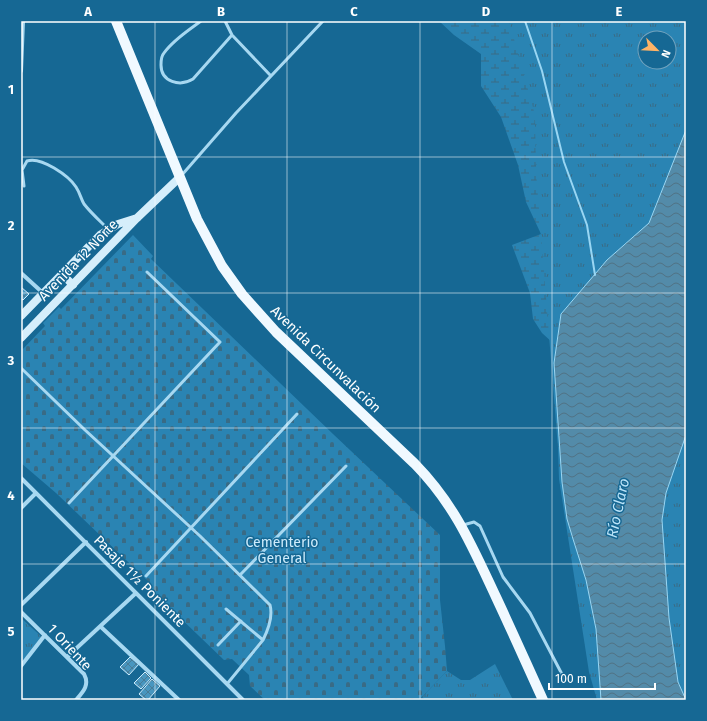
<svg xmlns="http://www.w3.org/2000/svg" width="707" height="721" viewBox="0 0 707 721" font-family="'Fira Sans',sans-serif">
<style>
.wetland{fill:url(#wetland-marsh)}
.cemetery{fill:url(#cemetery-stones)}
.park{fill:url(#park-tufts);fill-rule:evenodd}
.water{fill:url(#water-waves);stroke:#99d6f3}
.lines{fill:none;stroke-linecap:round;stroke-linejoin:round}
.stream{stroke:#99d6f3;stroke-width:2}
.building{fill:url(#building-cross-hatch);stroke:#ceecfc}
.service{stroke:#a7d8f1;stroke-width:3}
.minor{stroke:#a7d8f1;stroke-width:4}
.secondary{stroke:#d5eefb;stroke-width:8}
.primary{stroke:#f0f9ff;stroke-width:10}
.grid{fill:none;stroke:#fff;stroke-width:1;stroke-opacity:0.55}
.labels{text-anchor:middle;stroke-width:3;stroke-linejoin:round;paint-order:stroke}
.street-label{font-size:14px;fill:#fff;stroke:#166894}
.park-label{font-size:14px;fill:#ceecfc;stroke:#166894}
.water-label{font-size:15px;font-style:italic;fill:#bbe4f9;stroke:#166894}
.neatline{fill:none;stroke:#fff;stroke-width:1.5}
.grid-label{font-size:13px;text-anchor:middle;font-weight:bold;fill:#fff}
</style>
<defs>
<pattern id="wetland-marsh" width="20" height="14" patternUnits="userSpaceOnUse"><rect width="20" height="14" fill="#2a84b3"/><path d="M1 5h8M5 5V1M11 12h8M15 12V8" fill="none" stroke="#396b85"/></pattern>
<pattern id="cemetery-stones" width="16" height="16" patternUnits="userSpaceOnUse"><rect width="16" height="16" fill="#2a84b3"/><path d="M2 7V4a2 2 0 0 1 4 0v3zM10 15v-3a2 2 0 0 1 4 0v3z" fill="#396b85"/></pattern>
<pattern id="park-tufts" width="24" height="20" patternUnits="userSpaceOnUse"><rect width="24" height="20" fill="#2a84b3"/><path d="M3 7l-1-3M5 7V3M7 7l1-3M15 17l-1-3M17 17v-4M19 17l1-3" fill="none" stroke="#396b85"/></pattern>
<pattern id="water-waves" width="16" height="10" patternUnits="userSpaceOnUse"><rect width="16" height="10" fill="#538ba9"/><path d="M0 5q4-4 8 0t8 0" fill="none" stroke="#507284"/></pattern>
<pattern id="building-cross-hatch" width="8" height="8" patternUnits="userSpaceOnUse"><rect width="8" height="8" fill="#4896bf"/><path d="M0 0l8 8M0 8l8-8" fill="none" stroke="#497c97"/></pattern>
</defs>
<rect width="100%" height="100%" fill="#166894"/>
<path class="wetland" d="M439 21H569L564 353 542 333 533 319 530 293 512 245 541 234 526 202 518 165 501 117 481 86V54L454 35Z"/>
<path class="cemetery" d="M133 235 153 256 151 259 333 434 440 535V600L445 646 447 671 419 700H265L250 686 249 675 232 659 224 660 146 585 148 581 56 493 21 463V351L45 326 43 323 59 307 61 309Z"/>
<path class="park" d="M509 21H686V700H597L589 672 559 479 558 448 536 172 535 115ZM645 38H669V62H645Z
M21 618 43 638 21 662Z
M495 664 513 700H426L422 697 447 671 461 680H470Z"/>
<path class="water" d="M686 130V435L666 493 662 520 669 618 678 682 686 700H601L596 629 586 580 573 539 567 519 562 482 554 363 561 314 607 260 649 223Z"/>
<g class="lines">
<path class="stream" d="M525 21 542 71 564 162 587 225 595 275"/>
</g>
<path class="building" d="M21 287 29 294 23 300 21 299Z
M130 657 139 664 129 675 120 667Z
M145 672 151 678 141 689 134 683Z
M152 679 160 686 148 700H146L139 694Z"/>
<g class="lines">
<path class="service" d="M201 21C189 30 173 40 164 53 161 56 161 61 161 65 161 82 180 87 193 79L232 35
M225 21 232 35 271 76
M181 176 236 113 323 21
M24 186 22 170 27 161C41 156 69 176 76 187 80 193 81 199 84 204 91 213 100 221 108 229
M21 368 85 430 200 536 270 605C273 616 268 630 263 640L227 684
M69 503 220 342 147 272
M463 525 474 522 480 526 503 577 530 613 565 680
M240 575 346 466
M146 576 297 414
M226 609 263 640
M218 645 241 621"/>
<path class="minor" d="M21 71 23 21
M21 273 43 293
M21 478 243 700
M21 508 36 493
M21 605 86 542
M21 612 84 674C90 685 83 692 76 700
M101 627 179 700
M67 657 136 593
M21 666 45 635"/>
<path class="secondary" d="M62 274 73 285
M21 316 100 235 118 224 137 218
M21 338 137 218 179 178"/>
<path class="primary" d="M116 21 197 219 222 266 242 294 276 332 415 464C455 505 472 546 496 597 512 631 527 665 543 700"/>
</g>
<path class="grid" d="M155 21V700M287 21V700M420 21V700M552 21V700M21 157H686M21 293H686M21 428H686M21 564H686"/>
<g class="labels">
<g class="street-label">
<text transform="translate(78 260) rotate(-46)" y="5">Avenida 12 Norte</text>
<text transform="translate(326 359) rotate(44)" y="5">Avenida Circunvalación</text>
<text transform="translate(140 581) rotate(45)" y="5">Pasaje 1½ Poniente</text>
<text transform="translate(70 647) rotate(47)" y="5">1 Oriente</text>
</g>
<g class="park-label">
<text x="282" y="547">Cementerio<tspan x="282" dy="16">General</tspan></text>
</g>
<g class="water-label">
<text transform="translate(618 508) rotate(-78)" y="5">Río Claro</text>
</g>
</g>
<rect width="707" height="721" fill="none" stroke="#166894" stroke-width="44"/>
<g transform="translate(657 50) rotate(114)"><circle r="19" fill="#166894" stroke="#73a4bf"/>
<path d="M0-3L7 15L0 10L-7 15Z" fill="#ffb366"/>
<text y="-6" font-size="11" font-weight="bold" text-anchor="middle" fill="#ffffff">N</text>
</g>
<path d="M549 683v6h106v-6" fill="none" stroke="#ffffff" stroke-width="2"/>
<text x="555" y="683" font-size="12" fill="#ffffff" stroke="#166894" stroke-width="3" paint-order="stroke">100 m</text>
<rect x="22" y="22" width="663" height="677" class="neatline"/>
<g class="grid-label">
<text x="88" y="16">A</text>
<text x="221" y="16">B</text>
<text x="354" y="16">C</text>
<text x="486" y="16">D</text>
<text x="619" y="16">E</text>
<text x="11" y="94">1</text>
<text x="11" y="230">2</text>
<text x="11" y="365">3</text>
<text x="11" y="500">4</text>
<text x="11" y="636">5</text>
</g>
</svg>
